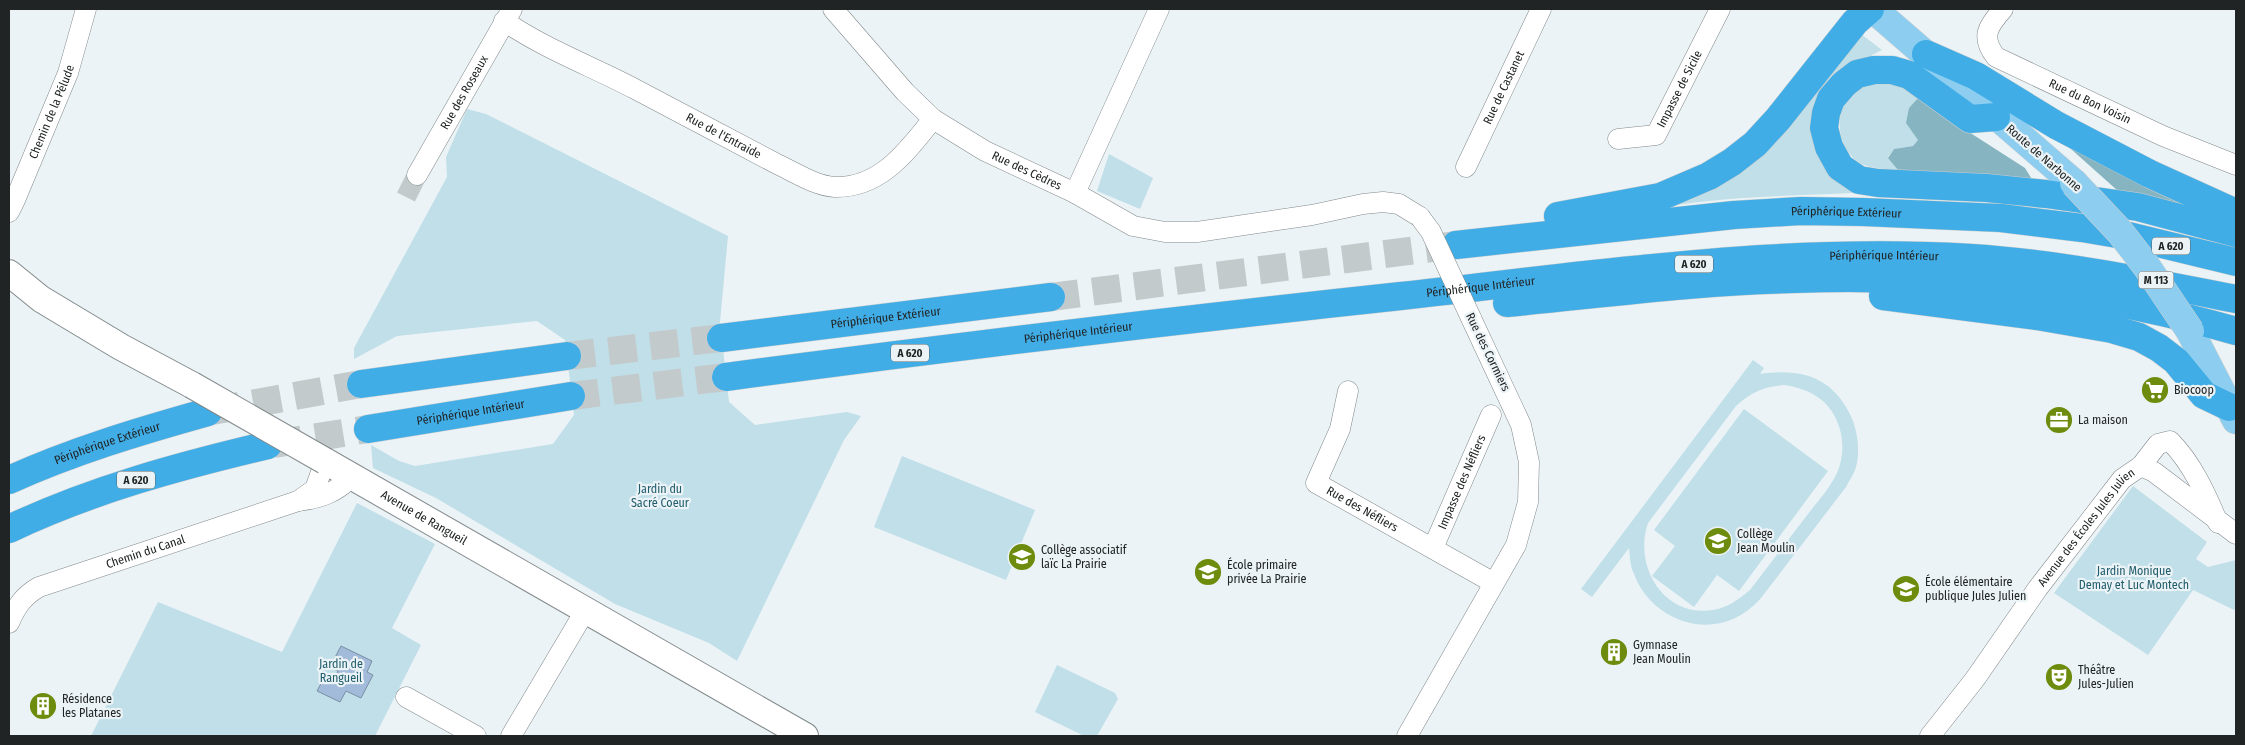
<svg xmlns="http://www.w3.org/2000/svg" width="2245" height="745" viewBox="0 0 2245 745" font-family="'Fira Sans Condensed',sans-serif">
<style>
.green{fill:#c0dfe8;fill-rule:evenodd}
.forest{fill:#86b4c1}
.water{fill:#a2bbda;stroke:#7b8ea3}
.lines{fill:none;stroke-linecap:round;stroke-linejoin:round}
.minor-tunnel{stroke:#c3cacc;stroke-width:20;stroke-dasharray:20 10;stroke-linecap:butt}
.motorway-tunnel{stroke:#c3cacc;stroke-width:28;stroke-dasharray:28 14;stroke-linecap:butt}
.minor-casing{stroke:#82898b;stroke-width:21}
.tertiary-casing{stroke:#82898b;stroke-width:28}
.primary-casing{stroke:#cecfcf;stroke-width:29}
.motorway-casing{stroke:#cecfcf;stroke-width:29}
.minor{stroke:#fff;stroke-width:20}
.tertiary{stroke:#fff;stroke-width:26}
.primary{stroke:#8dcef0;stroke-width:28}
.motorway{stroke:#41ade6;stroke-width:28}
.minor-bridge-casing{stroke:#82898b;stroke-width:21;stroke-linecap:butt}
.tertiary-bridge-casing{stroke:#82898b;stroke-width:28;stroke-linecap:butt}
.primary-bridge-casing{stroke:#cecfcf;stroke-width:29;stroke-linecap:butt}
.minor-bridge{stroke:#fff;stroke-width:20}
.tertiary-bridge{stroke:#fff;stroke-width:26}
.primary-bridge{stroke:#8dcef0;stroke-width:28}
.labels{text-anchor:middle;stroke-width:4.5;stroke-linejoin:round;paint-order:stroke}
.shield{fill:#ebf3f6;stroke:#5e6263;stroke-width:1}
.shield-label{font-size:11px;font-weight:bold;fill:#212424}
.street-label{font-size:12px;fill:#212424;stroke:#ebf3f6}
.poi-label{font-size:12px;fill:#212424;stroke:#ebf3f6;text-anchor:start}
.park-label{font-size:12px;fill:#215d6c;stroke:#ebf3f6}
</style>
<rect width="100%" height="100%" fill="#ebf3f6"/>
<path class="green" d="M1861 34 1882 50 1872 55 1816 117 1870 192C1803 196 1736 195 1670 206Z
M1889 79 1920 96 1918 140 1913 146 1894 149 1888 157 1898 170C1887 169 1874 169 1864 165 1834 151 1831 104 1859 87 1867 82 1880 81 1889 79Z
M467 109 486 114 728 236 720 322 729 402 755 425 847 412 861 416 844 440 737 661 709 643 615 604 436 498 373 468 371 445 399 461 415 466 553 444 574 415 565 340 537 321 397 336 354 359V348L447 177 446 157Z
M1109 154 1153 178 1140 209 1097 191Z
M1753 360 1764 368 1760 374C1804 367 1836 379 1853 421 1858 435 1860 453 1856 467 1854 474 1849 481 1846 487L1761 598C1753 607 1744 614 1733 619 1694 636 1648 613 1634 574 1630 566 1630 557 1629 548L1592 597 1581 589ZM1784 385C1804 388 1824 396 1834 415 1844 433 1845 454 1837 473 1830 488 1818 501 1808 514 1789 539 1769 565 1750 590 1739 599 1727 608 1713 610 1664 618 1633 566 1648 523L1736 406C1751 392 1763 387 1784 385Z
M1744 409 1828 471 1739 591 1717 575 1694 607 1652 576 1675 546 1654 530Z
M902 456 1035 510 1006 580 874 527Z
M2133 486 2207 542 2196 559 2208 567 2236 560V608L2234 610 2193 590 2148 655 2054 593Z
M357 503 435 544 392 628 421 645 375 736H91L158 602 282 652Z
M1057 665 1115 693 1118 699 1097 736H1084L1035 712Z"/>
<path class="forest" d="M1920 96 1972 134 2025 168 2033 181 1983 175 1898 170 1888 158 1894 149 1913 146 1918 140 1906 123 1909 108Z
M2062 141 2190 203 2188 209 2127 199Z"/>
<path class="water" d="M341 646 372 661 367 672 373 675 361 698 346 691 340 702 317 691 325 676 333 680 338 671 330 667Z"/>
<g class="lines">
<path class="minor-tunnel" d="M406 197 417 175"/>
<path class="motorway-tunnel" d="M1051 297 1456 245
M567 356 721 338
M571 396 726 377
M212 411 361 384
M274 444 368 429"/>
<defs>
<g id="minor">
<path id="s1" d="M833 9 905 92 933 119 985 151 1075 193 1159 9"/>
<path id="s2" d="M2003 9C1988 26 1980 37 1996 57L2163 136 2236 165"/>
<path id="s3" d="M504 21C545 49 591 66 635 89 683 114 731 140 779 165 796 173 816 186 835 187 881 188 908 150 933 119"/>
<path id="s4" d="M1618 139 1656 135 1720 9"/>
<path id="s5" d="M1466 167 1541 9"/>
<path id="s6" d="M417 175 512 9"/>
<path d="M1075 193 1133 226 1165 232H1197L1312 215 1363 204 1383 202 1399 204 1420 217"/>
<path id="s7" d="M9 212 15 200 68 73 86 9"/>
<path id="s8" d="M1348 391 1340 429 1316 483 1494 583"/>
<path d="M2141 466 2154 472 2236 534"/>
<path d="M298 501 315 489 325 461"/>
<path id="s9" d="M1433 548 1491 415"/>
<path id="s10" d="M9 623C16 607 23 596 39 587L298 501C322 498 335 493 353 476"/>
<path d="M406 697 476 736"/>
<path d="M511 736 585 611"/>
<path d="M1407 736 1516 545 1528 502 1529 462 1521 425 1471 318"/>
<path id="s11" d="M1930 736 1975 679 2038 588 2122 479 2141 466 2158 444 2170 441C2192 463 2206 494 2218 523"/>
</g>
<g id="tertiary">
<path d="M9 273 41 299 121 347 192 385"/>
<path id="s12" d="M325 461 805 736"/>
</g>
<path id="primary" d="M1873 9 2074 183
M2190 331 2236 420"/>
<g id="motorway">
<path d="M1926 54 1976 76 2056 125 2150 174 2236 213"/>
<path d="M1996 117 1970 119 1909 75 1892 70H1874L1857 74 1844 84 1831 99 1826 113 1824 128 1829 147 1840 167 1859 180 1878 183 1987 188 2046 194 2138 207 2236 233"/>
<path d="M1558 216 1660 197 1709 176 1732 162 1755 144 1778 119 1855 22 1870 9"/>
<path id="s13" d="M1456 245 1734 215 1801 211 1863 212 2001 218 2082 228 2129 236 2236 262"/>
<path d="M1883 296 2037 316 2112 329 2139 337 2159 348 2176 361 2204 395 2229 407"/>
<path d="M1507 303C1602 294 1698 281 1794 279 1942 274 2094 290 2236 331"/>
<path id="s14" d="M721 338 1051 297"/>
<path id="s15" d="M726 377C951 347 1176 320 1401 296 1591 275 1781 246 1972 258 2062 264 2149 282 2236 299"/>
<path d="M361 384 567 356"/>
<path id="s16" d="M368 429 571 396"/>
<path id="s17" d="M9 480C73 451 140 431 208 412"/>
<path d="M9 529C91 490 179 466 268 445"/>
</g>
</defs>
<use href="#minor" class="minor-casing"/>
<use href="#tertiary" class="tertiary-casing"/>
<use href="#primary" class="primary-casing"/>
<use href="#motorway" class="motorway-casing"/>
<use href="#minor" class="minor"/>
<use href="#tertiary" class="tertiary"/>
<use href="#primary" class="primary"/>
<use href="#motorway" class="motorway"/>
<defs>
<path id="minor-bridge" d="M1420 217 1431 232 1471 318"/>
<path id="tertiary-bridge" d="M192 385 325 461"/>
<path id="primary-bridge" d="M2074 183 2120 232 2147 267 2190 331"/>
</defs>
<use href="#minor-bridge" class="minor-bridge-casing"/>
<use href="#tertiary-bridge" class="tertiary-bridge-casing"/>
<use href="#primary-bridge" class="primary-bridge-casing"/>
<use href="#minor-bridge" class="minor-bridge"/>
<use href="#tertiary-bridge" class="tertiary-bridge"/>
<use href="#primary-bridge" class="primary-bridge"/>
</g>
<defs>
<symbol id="supermarket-disc" viewBox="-11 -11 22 22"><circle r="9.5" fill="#6d8c0d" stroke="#ebf3f6"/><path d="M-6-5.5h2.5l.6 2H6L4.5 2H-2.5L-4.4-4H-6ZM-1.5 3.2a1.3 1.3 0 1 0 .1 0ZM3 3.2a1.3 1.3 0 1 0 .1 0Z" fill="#fff"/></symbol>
<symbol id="office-disc" viewBox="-11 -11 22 22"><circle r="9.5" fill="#6d8c0d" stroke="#ebf3f6"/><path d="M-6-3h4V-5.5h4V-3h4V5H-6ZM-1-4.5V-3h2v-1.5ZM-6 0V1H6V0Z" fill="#fff"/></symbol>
<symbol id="school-disc" viewBox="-11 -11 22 22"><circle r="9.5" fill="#6d8c0d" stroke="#ebf3f6"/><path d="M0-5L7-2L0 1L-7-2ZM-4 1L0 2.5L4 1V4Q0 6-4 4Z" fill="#fff"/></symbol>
<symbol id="building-disc" viewBox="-11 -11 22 22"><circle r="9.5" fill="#6d8c0d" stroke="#ebf3f6"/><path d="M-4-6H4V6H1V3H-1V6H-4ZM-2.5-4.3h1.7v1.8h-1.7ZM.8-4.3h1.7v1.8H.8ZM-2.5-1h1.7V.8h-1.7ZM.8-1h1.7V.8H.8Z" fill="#fff"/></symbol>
<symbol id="theatre-disc" viewBox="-11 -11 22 22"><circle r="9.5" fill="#6d8c0d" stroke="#ebf3f6"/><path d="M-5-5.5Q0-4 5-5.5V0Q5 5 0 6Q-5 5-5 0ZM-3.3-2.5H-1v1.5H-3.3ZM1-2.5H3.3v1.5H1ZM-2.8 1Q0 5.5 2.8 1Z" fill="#fff"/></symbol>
</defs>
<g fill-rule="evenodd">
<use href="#supermarket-disc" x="2139" y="374" width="32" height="32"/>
<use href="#office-disc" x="2043" y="404" width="32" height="32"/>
<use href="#school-disc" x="1702" y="525" width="32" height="32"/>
<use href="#school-disc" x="1006" y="541" width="32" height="32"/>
<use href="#school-disc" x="1192" y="556" width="32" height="32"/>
<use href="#school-disc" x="1890" y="573" width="32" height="32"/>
<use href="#building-disc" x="1598" y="636" width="32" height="32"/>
<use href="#theatre-disc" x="2043" y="661" width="32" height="32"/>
<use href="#building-disc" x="27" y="690" width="32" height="32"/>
</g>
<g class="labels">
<g class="shield">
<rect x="2152" y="237.5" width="38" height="17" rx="4"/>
<rect x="1675" y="255.5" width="38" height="17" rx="4"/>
<rect x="2138.5" y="271.5" width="35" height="17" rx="4"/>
<rect x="891" y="344.5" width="38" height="17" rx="4"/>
<rect x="117" y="471.5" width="38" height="17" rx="4"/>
</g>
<g class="shield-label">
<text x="2171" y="250">A 620</text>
<text x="1694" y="268">A 620</text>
<text x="2156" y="284">M 113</text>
<text x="910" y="357">A 620</text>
<text x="136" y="484">A 620</text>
</g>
<g class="street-label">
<text dy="4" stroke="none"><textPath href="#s5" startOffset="88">Rue de Castanet</textPath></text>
<text dy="4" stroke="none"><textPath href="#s4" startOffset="90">Impasse de Sicile</textPath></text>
<text dy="4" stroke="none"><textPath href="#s6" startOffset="95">Rue des Roseaux</textPath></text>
<text dy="4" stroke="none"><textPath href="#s2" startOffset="159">Rue du Bon Voisin</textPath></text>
<text dy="4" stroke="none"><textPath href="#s7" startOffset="109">Chemin de la Pélude</textPath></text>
<text dy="4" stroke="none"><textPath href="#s3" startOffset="248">Rue de l'Entraide</textPath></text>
<text transform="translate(2044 158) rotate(41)" y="4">Route de Narbonne</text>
<text dy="4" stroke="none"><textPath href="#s1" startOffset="256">Rue des Cèdres</textPath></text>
<text dy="4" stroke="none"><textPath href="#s13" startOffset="392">Périphérique Extérieur</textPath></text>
<text dy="4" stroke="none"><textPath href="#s15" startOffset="1165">Périphérique Intérieur</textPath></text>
<text dy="4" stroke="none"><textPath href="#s15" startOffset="760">Périphérique Intérieur</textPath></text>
<text dy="4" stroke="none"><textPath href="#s14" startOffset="166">Périphérique Extérieur</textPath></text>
<text dy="4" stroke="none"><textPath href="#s15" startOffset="355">Périphérique Intérieur</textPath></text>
<text transform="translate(1488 352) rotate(64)" y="4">Rue des Cormiers</text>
<text dy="4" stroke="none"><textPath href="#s16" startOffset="104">Périphérique Intérieur</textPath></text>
<text dy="4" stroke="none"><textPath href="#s17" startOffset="105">Périphérique Extérieur</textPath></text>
<text dy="4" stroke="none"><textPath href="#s9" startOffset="72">Impasse des Néfliers</textPath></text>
<text dy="4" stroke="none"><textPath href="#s8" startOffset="151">Rue des Néfliers</textPath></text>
<text dy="4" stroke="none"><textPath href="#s12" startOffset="114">Avenue de Rangueil</textPath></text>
<text dy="4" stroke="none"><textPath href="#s11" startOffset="261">Avenue des Écoles Jules Julien</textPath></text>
<text dy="4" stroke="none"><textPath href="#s10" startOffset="160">Chemin du Canal</textPath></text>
</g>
<g class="poi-label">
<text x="2174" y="394">Biocoop</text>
<text x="2078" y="424">La maison</text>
<text x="1737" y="538">Collège<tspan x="1737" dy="14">Jean Moulin</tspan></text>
<text x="1041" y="554">Collège associatif<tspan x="1041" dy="14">laïc La Prairie</tspan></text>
<text x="1227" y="569">École primaire<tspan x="1227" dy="14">privée La Prairie</tspan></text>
<text x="1925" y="586">École élémentaire<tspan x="1925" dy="14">publique Jules Julien</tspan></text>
<text x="1633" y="649">Gymnase<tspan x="1633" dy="14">Jean Moulin</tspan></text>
<text x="2078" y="674">Théâtre<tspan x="2078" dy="14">Jules-Julien</tspan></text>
<text x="62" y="703">Résidence<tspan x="62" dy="14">les Platanes</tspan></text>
</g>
<g class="park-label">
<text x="660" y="493">Jardin du<tspan x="660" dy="14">Sacré Coeur</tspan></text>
<text x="2134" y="575">Jardin Monique<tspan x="2134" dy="14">Demay et Luc Montech</tspan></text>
<text x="341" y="668">Jardin de<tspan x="341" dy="14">Rangueil</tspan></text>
</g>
</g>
<rect width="2245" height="745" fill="none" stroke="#212424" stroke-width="20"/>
</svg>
